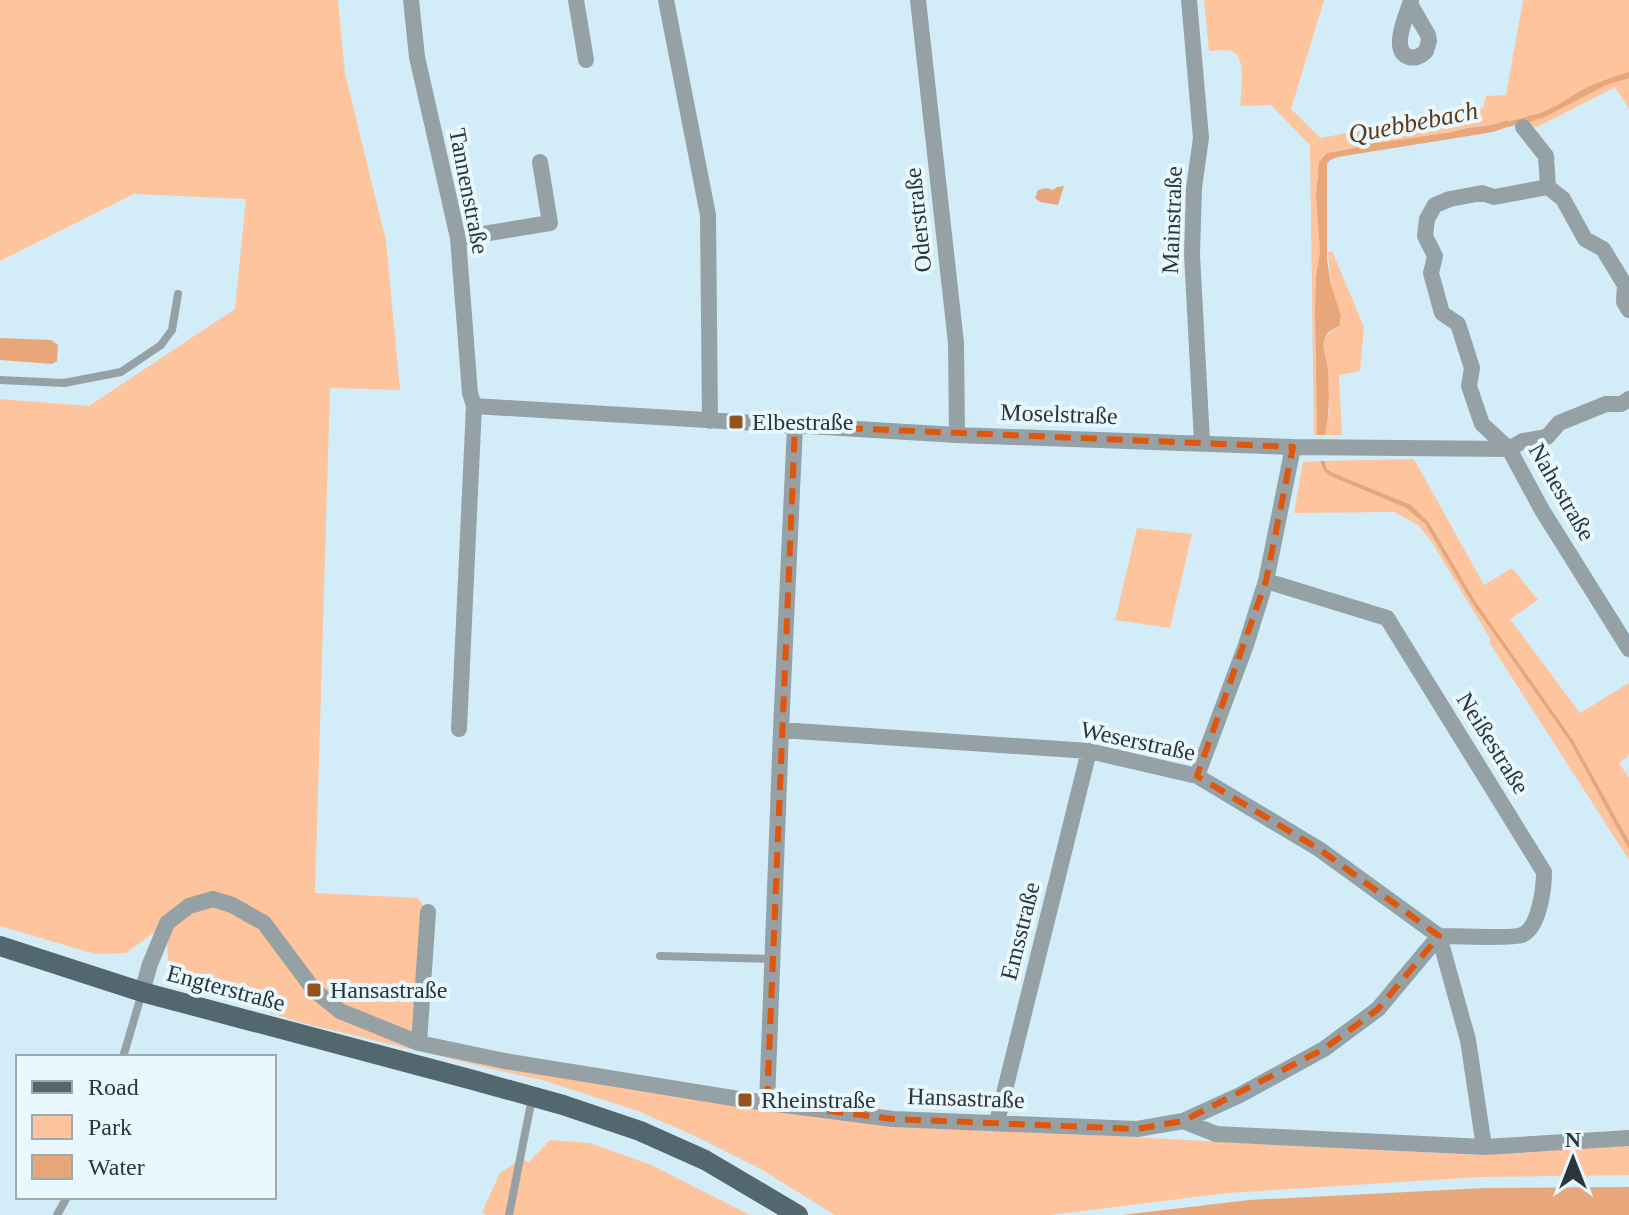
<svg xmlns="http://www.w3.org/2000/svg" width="1629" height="1215" viewBox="0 0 1629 1215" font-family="Georgia,serif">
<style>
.green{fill:#fdc49d}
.water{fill:#e8a77a}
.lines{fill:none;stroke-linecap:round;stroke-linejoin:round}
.stream{stroke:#e8a77a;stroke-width:5}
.lane{stroke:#96a1a5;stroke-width:8}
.street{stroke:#96a1a5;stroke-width:16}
.primary{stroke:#53676e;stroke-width:20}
.marked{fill:none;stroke:#df570e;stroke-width:6;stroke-dasharray:16 10;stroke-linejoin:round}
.poi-dot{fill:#93521e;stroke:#e8f8fe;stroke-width:3}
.labels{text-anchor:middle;stroke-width:8;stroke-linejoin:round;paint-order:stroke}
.street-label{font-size:24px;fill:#2b363a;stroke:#e8f8fe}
.poi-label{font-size:24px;fill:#2b363a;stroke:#e8f8fe;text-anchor:start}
.water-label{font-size:26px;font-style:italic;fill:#623716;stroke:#e8f8fe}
</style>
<rect width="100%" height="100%" fill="#d2edf7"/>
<path class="green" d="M0 0H338L345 74 386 241 400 390 330 388 315 893 418 898 428 912 420 1043 995 1130 1476 1155 1629 1145V1175L1481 1177 1228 1193 1050 1215H835L759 1168 695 1136 638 1111 542 1080 501 1071 299 1022 177 982 168 962 167 923 126 953 95 954 0 926V399L89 406 235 309 246 199 134 194 0 261Z
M1204 0H1324L1291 109 1320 138 1483 108 1486 96 1506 95 1523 0H1629V109L1615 87 1537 127 1516 124 1510 126 1507 120 1501 123 1459 129 1452 132 1334 151 1317 176 1320 251 1316 276 1315 310 1317 435 1314 436 1310 145 1271 105 1240 106C1241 93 1246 61 1235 53 1228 48 1217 51 1209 51Z
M1332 251 1364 327 1360 371 1339 375 1342 435H1325L1329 413 1328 370 1324 355V340L1333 328 1331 285 1328 252Z
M1414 459 1484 585 1512 568 1538 600 1510 619 1580 713 1629 683V755L1619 763 1629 778V841L1573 740 1474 601 1430 522 1411 505 1331 472 1328 469 1325 461Z
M1320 461 1323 469 1328 475 1406 508 1425 524 1472 603 1570 742 1629 850V860L1489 642 1491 640 1431 541 1418 525 1394 512 1294 513 1303 462Z
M1137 528 1192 534 1170 628 1115 620Z
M550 1140 590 1143 651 1165 750 1215H487L482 1212 500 1173 521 1159 529 1162Z"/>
<path class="water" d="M1629 72V78L1606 85 1543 118 1530 120 1528 116C1553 112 1570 95 1592 85 1604 80 1616 76 1629 72Z
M1507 120 1510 126 1493 132 1338 157 1330 160 1327 164V260L1331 285 1341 316 1339 326C1333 328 1327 332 1325 338 1321 349 1327 360 1328 370 1329 391 1330 414 1325 435H1317L1315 310 1316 276 1320 251 1316 196 1319 162 1327 153 1364 146 1368 141 1379 143 1452 132C1469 125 1490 128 1507 120Z
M1064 186 1058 205 1040 202 1035 198 1038 190 1046 188 1053 190 1057 187Z
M0 338 51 340 58 345 57 361 52 364 0 360Z
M1320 461H1325L1327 469 1331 472 1411 505 1429 522 1475 601 1573 740 1629 841V850L1570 742 1472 603 1425 524 1406 508 1328 475 1323 469Z
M1629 1187V1215H1122L1249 1200 1485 1188Z"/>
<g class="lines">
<path class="stream" d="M1505 125 1534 118"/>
<path class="lane" d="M0 380 64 383 121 372 161 345 172 330 178 294
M660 956 772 959
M123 1057 142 993
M57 1215 67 1197
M509 1215 532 1098"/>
<path class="street" d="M411 0 417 57 458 238 470 393 474 406 459 729
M576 0 586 60
M666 0 708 215 710 421
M918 0 956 343 957 435
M1189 0 1201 138 1194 188 1192 254 1202 442
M1410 4 1428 35 1429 41 1426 51C1421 56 1416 59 1409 57 1390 51 1406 16 1410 4L1411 0
M1523 127 1546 156 1548 187 1563 199 1585 239 1603 249 1625 285 1624 302 1629 310
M1548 187 1494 197 1482 193 1450 199 1435 205 1427 219 1425 236 1435 256 1431 273 1442 313 1458 324 1472 368 1469 386 1482 424 1509 449 1542 510 1629 649
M458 238 550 223 540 162
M474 406 957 435 1293 447 1509 449 1523 441 1547 437 1559 423 1606 404H1621L1629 399
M1266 581 1387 618 1544 872C1544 889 1539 928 1522 935 1513 939 1453 936 1439 936
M781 730 1089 751 1197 776 1319 849 1439 936
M1197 776 1246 645 1266 581 1293 447
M1439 936 1468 1040 1484 1147
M142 992 150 964 167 923 189 906 213 899 232 905 264 923 314 990 340 1011 419 1043 505 1061 745 1100 893 1119 1137 1129 1183 1121 1216 1134 1484 1147 1629 1138
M419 1043 428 912
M767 1103 781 730 795 426
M1183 1121 1240 1095 1324 1049 1378 1009 1439 936
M997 1122 1089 751"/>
<path class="primary" d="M0 946 142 992 473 1080 563 1105 640 1131 705 1160 798 1215"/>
</g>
<path class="marked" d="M795 426 1293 447 1266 581 1197 776 1319 849 1439 936 1378 1009 1324 1049 1183 1121 1137 1129 893 1119 767 1103Z"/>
<g class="poi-dot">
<rect x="728" y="414" width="16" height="16" rx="4"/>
<rect x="306" y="982" width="16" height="16" rx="4"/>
<rect x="737" y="1092" width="16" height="16" rx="4"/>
</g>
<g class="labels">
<g class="street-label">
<text transform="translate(469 191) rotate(79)" y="8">Tannenstraße</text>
<text transform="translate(918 220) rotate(-96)" y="8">Oderstraße</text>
<text transform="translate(1172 220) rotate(-88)" y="8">Mainstraße</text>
<text transform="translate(1059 414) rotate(2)" y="8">Moselstraße</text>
<text transform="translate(1562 492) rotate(60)" y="8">Nahestraße</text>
<text transform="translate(1138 741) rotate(12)" y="8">Weserstraße</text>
<text transform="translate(1493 743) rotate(58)" y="8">Neißestraße</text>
<text transform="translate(1020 931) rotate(-76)" y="8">Emsstraße</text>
<text transform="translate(226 988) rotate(15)" y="8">Engterstraße</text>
<text transform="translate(966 1098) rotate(2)" y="8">Hansastraße</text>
</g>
<g class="poi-label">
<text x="752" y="430">Elbestraße</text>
<text x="330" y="998">Hansastraße</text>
<text x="761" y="1108">Rheinstraße</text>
</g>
<g class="water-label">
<text transform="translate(1413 122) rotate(-11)" y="9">Quebbebach</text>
</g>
</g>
<rect x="16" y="1055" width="260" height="144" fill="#e8f8fe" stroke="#9caab0" stroke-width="2"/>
<rect x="32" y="1081" width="40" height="12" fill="#53676e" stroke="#9caab0" stroke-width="2"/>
<text x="88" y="1095" font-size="24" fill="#2b363a">Road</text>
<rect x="32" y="1115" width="40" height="24" fill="#fdc49d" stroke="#9caab0" stroke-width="2"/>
<text x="88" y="1135" font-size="24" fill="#2b363a">Park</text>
<rect x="32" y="1155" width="40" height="24" fill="#e8a77a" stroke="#9caab0" stroke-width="2"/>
<text x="88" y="1175" font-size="24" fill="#2b363a">Water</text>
<g transform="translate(1573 1159)" stroke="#e8f8fe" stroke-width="6" paint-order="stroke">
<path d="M0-6L14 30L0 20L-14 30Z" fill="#2b363a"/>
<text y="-12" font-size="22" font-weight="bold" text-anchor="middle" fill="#2b363a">N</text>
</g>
</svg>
